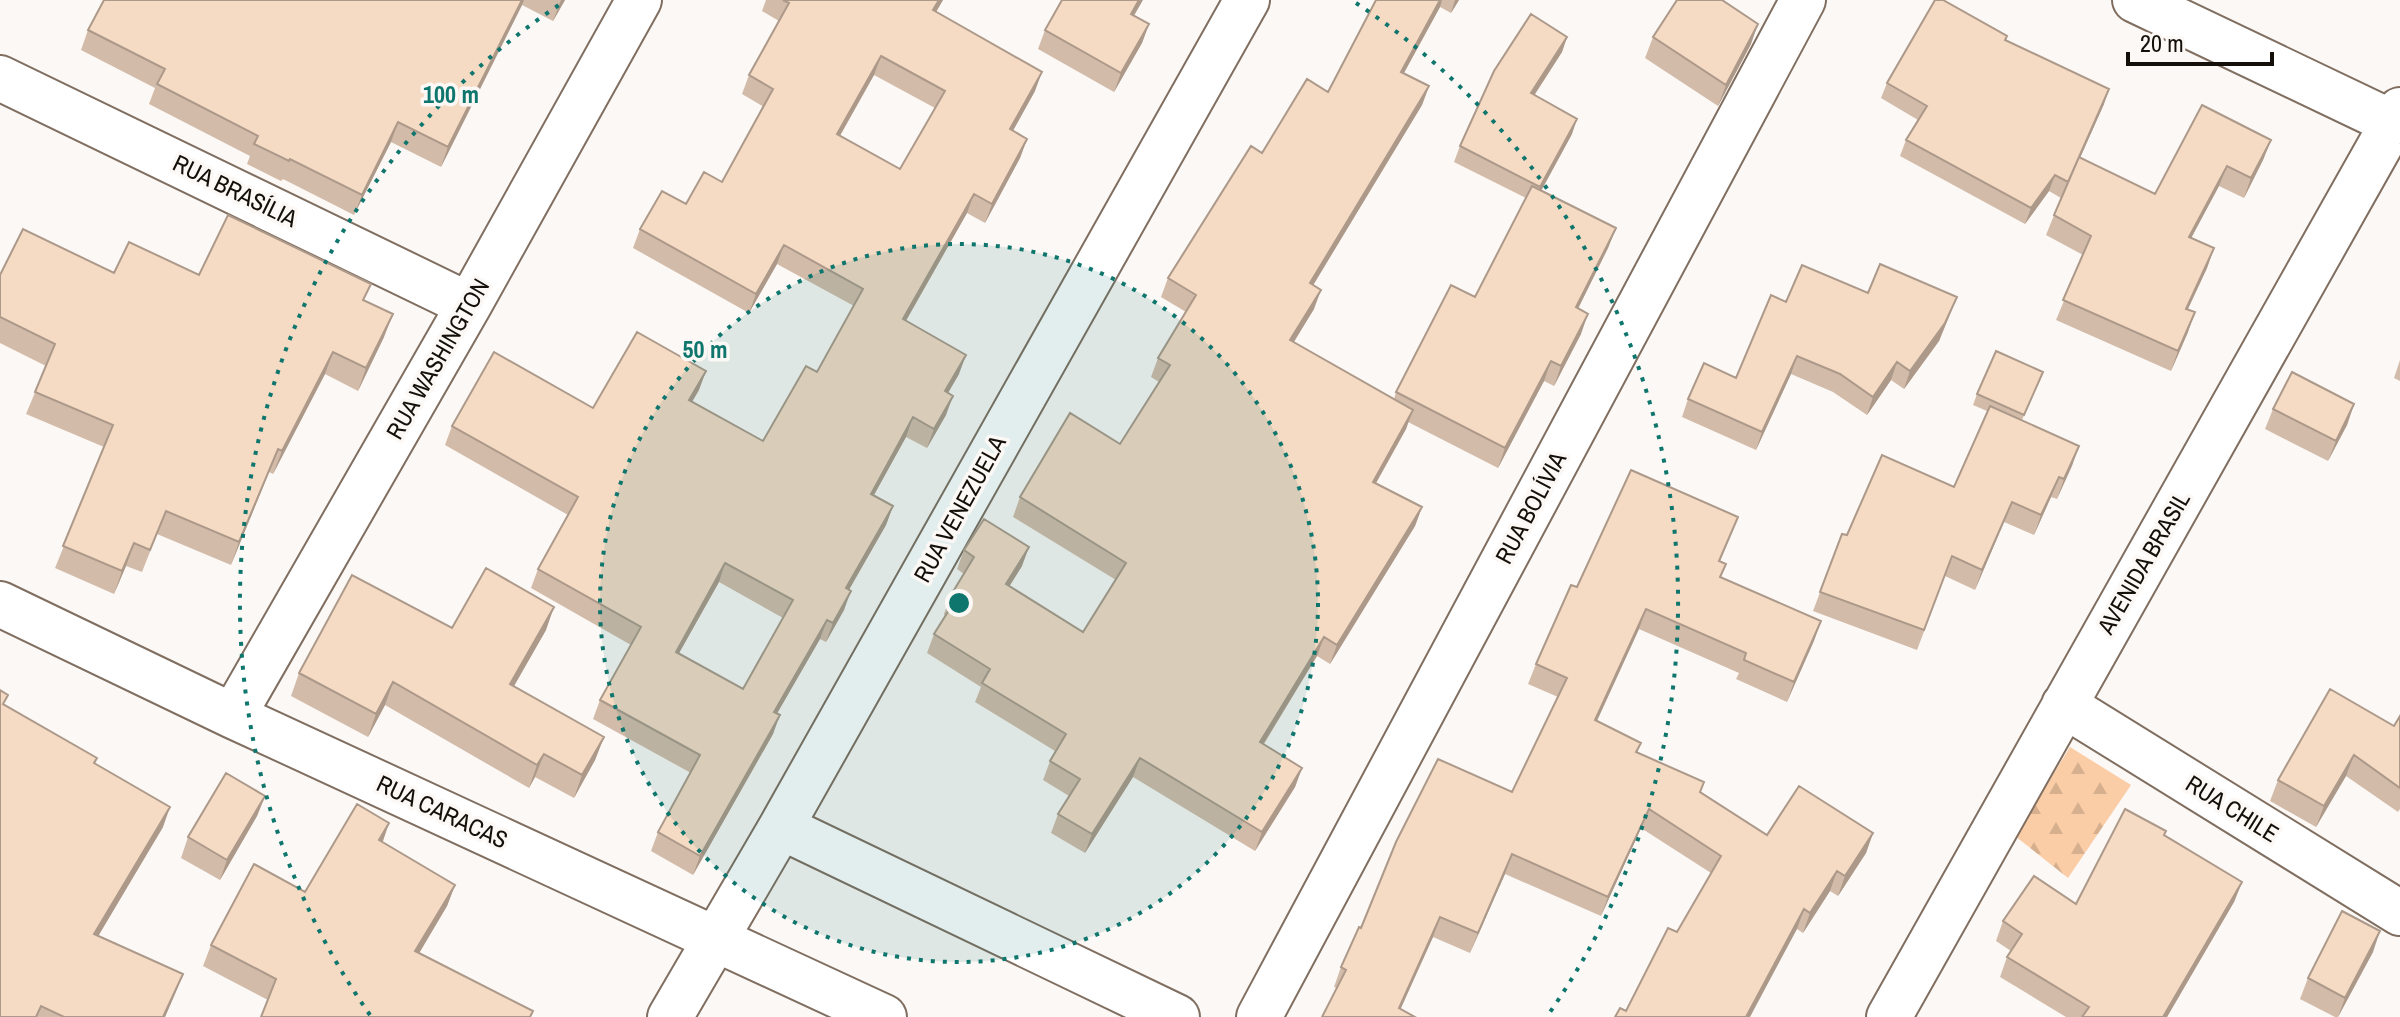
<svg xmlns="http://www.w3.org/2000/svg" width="2400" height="1017" viewBox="0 0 2400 1017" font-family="'Archivo Narrow',sans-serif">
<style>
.forest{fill:url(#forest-firs)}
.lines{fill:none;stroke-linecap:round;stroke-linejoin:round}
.street-casing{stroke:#806f61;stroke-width:48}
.street{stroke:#fff;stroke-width:44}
.wall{fill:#d3bba9;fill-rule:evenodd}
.shaded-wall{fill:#ac9989}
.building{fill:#f5dac4;stroke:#ac9989;stroke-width:2;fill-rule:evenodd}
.ring{fill:none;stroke:#0f766e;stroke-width:4;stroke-dasharray:4 8}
.labels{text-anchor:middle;stroke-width:7;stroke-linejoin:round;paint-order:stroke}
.street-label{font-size:24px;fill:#150f09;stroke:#fcf8f5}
.centre{fill:#0f766e;stroke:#fcf8f5;stroke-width:4}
.ring-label{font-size:24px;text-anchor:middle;font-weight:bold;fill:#0f766e;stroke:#fcf8f5;stroke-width:7;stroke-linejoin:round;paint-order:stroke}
</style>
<defs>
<pattern id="forest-firs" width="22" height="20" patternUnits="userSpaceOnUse" patternTransform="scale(2)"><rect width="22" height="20" fill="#fbcda6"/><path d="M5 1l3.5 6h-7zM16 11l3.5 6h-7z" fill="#d6af8e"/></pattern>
</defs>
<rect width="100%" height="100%" fill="#fcf8f5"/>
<path class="forest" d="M2070 747 2131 785 2068 878 2015 836Z"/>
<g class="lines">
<defs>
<path id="street" d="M2135 0 2393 123
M0 78 469 305
M0 604 233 716 884 1017
M2064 705 2400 913
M233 716 469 305 639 0
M781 827 1177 1017
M670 1017 781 827 1247 0
M1259 1017 1803 0
M1889 1017 2400 110"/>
</defs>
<use href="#street" class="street-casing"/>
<use href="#street" class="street"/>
</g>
<path class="wall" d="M104 0H565L553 21 522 5 441 167 391 142 354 215 283 179 281 181 247 164 250 156 149 104 155 88 81 50 88 30Z
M766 0H943L936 12 1035 91 1012 131 1027 139 1020 158 985 223 967 213 906 321 959 374 948 393 946 415 927 448 906 437 874 495 893 506 886 525 849 590 844 610 826 642 820 639 777 713 773 734 693 875 651 851 658 832 691 773 593 719 600 700 631 645 531 588 538 569 568 515 445 445 452 426 593 408 699 390 692 401 763 441 817 372 854 306 777 264 749 313 633 248 640 229 686 204 722 182 764 107 742 94 749 75 779 21 762 11ZM874 75 935 108 900 169 840 136ZM719 582 783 618 743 689 679 653Z
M1376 0H1459L1451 13 1440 7 1404 73 1429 86 1422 105 1313 285 1314 309 1293 342 1394 399 1396 392 1475 297 1526 198 1454 162 1460 146 1567 37 1562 52 1535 94 1572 134 1541 191 1616 228 1608 248 1578 308 1581 334 1554 386 1544 381 1498 468 1408 422 1406 429 1376 483 1422 507 1415 526 1330 664 1317 656 1264 744 1302 768 1295 787 1255 851 1133 777 1085 853 1051 833 1058 814 1069 796 1043 780 1050 761 1055 751 975 702 981 687 927 653 934 634 945 616 944 614 951 595 964 574 957 569 964 550 1022 566 1009 586 1083 632 1116 580 1013 517 1020 497 1120 444 1159 382 1151 377 1158 358 1186 312 1161 297 1168 278 1262 153 1328 92Z
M1134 15 1149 24 1142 43 1114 92 1038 49 1045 30Z
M2007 36 2006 40 2104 104 2080 158 2155 194 2271 140 2263 160 2244 198 2219 186 2191 238 2214 248 2207 268 2188 309V332L2171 371 2056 320 2083 255 2046 235 2061 198 2049 191 2025 224 1900 156 1906 140 1918 120 1881 98 1887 83Z
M1653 37 1751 44 1718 106 1645 58Z
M114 273 199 275 365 301 384 337 358 391 325 374 273 474 269 472 231 565 157 534 142 572 126 566 114 594 55 568 104 447 26 414 46 366 0 343V275Z
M1868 293 1950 314 1939 341 1904 389 1891 380 1867 415 1833 392 1791 374 1756 450 1682 417 1688 399 1736 378 1786 302Z
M2400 360V381L2394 378Z
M2043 372 2022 420 2079 446 2057 499 2051 497 2034 535 2004 522 1975 590 1945 576 1917 650 1813 611 1842 534 1847 535 1954 487 1987 411 1973 405 1977 394Z
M2354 404 2347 425 2328 461 2265 429 2273 409Z
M1730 537 1720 561 1726 564 1721 577 1821 621 1787 702 1736 679 1739 673 1639 629 1597 721 1641 743 1637 753 1704 782 1701 792 1767 835 1873 833 1866 853 1838 896 1830 891 1803 933 1797 929 1626 1011 1677 932 1711 873 1641 828 1601 916 1505 874 1470 953 1433 937 1400 1009 1334 987 1341 967 1361 928 1512 792 1558 697 1528 684 1536 664 1577 587Z
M452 628 546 630 514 686 604 737 595 760 574 798 535 777 529 788 385 705 368 737 291 696 299 673Z
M5 705 97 758 95 764 163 827 98 936 183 974 165 1017H0Z
M2400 716V809L2398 812 2346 776 2316 827 2270 801 2278 780 2394 726Z
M265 796 257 816 220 880 181 858 188 837Z
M389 823 382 842 455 885 447 906 419 953 268 1000 203 966 211 945 305 892Z
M2164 835 2242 882 2234 902 2167 1017H2066L2000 977 2007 957 2011 951 1996 941 2003 921 2076 904Z
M2373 952 2338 1017H2335L2300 999 2308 978Z"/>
<path class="shaded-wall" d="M522 0H524L522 5 441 167 448 147Z
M561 0H565L553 21Z
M939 0H943L926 29 933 10Z
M1139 0H1143L1124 33 1131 14Z
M1440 0H1442L1440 7 1394 91 1401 72Z
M1455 0H1459L1451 13Z
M1149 24 1142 43 1114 92 1121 73Z
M1758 24 1751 44 1718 106 1726 85Z
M1567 37 1562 52 1526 108 1531 93Z
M881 56 874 75 830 153 837 134Z
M1042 72 1035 91 1003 149 1010 129Z
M1429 86 1422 105 1303 302 1310 283Z
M2109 89 2104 104 2062 198 2068 182Z
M1577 119 1572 134 1535 202 1540 187Z
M398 122 391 142 354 215 362 195Z
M1027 139 1020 158 985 223 992 204Z
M2271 140 2263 160 2244 198 2251 178Z
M2227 166 2219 186 2181 257 2189 237Z
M2055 175 2049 191 2025 224 2031 208Z
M974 194 967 213 896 338 903 319Z
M1616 228 1608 248 1569 327 1576 307Z
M784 245 777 264 749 313 756 294Z
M2214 248 2207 268 2179 328 2186 309Z
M1321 290 1314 309 1283 360 1290 340Z
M1957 297 1939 341 1904 389 1910 371Z
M2195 312 2188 332 2171 371 2178 351Z
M393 314 384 337 358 391 366 368Z
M1588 314 1581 334 1554 386 1561 366Z
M333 352 325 374 273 474 282 451Z
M966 355 959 374 938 410 945 391Z
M1797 356 1791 374 1756 450 1762 432Z
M1551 361 1544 381 1498 468 1505 448Z
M1897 362 1891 380 1867 415 1873 397Z
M706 371 699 390 682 419 689 400Z
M953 396 946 415 927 448 934 429Z
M2354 404 2347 425 2328 461 2336 441Z
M1413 410 1406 429 1366 501 1373 482Z
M913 417 906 437 864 513 871 494Z
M2079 446 2072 466 2057 499 2064 479Z
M278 449 269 472 231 565 239 542Z
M2059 477 2051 497 2034 535 2041 515Z
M2012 502 2004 522 1975 590 1982 570Z
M893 506 886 525 839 607 846 588Z
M1422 507 1415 526 1330 664 1337 645Z
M134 543 126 566 114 594 122 571Z
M1029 547 1022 566 999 603 1006 584Z
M725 563 719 582 669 671 676 652Z
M851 591 844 610 826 642 833 623Z
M554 607 546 630 502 707 510 684Z
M1646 609 1639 629 1588 740 1595 720Z
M827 620 820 639 767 731 774 712Z
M1821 621 1814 641 1787 702 1794 682Z
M1324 637 1317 656 1253 761 1260 742Z
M393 682 385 705 368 737 376 714Z
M780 715 773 734 693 875 700 856Z
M604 737 595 760 574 798 582 775Z
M544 754 535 777 529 788 537 765Z
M2354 755 2346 776 2316 827 2324 806Z
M1140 758 1133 777 1085 853 1092 834Z
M1302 768 1295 787 1255 851 1262 832Z
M265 796 257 816 220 880 227 860Z
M170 807 163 827 87 955 94 934Z
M1649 809 1641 828 1601 916 1608 897Z
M389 823 382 844 379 840Z
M1873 833 1866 853 1838 896 1845 876Z
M1512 854 1505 874 1470 953 1478 933Z
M1837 871 1830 891 1803 933 1810 913Z
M2242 882 2234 902 2167 1017H2163Z
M455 885 447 906 408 972 415 951Z
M1804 909 1797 929 1750 1017H1746Z
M1440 917 1433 937 1397 1017 1399 1008Z
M2380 931 2373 952 2338 1017 2345 998Z
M183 974 175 994 165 1017H163Z"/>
<path class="building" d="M104 0H522L448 147 398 122 362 195 290 159 289 161 254 144 258 136 157 84 165 69 88 30Z
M783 0H939L933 10 1042 72 1010 129 1027 139 992 204 974 194 903 319 966 355 945 391 953 396 934 429 913 417 871 494 893 506 846 588 851 591 833 623 827 620 774 712 780 715 700 856 658 832 700 755 600 700 641 627 538 569 578 497 452 426 494 352 593 408 637 332 706 371 689 400 763 441 806 366 817 372 863 289 784 245 756 294 640 229 662 191 686 204 704 172 722 182 773 89 749 75 789 3ZM881 56 945 91 900 169 837 134ZM725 563 793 600 743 689 676 652Z
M1062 0H1139L1131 14 1149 24 1121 73 1045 30Z
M1376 0H1440L1401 72 1429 86 1310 283 1321 290 1290 340 1413 410 1373 482 1422 507 1337 645 1324 637 1260 742 1302 768 1262 832 1140 758 1092 834 1058 814 1080 779 1050 761 1066 734 982 683 990 669 934 634 956 599 951 595 974 557 964 550 984 519 1029 547 1006 584 1083 632 1126 563 1020 497 1070 413 1120 444 1170 365 1158 358 1196 295 1168 278 1251 146 1262 153 1307 79 1328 92Z
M1677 0H1722L1758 24 1726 85 1653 37Z
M1935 0H1943L2007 36 2005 40 2109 89 2068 182 2055 175 2031 208 1906 140 1927 106 1887 83Z
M1531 14 1567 37 1531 93 1577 119 1540 187 1460 146 1494 71Z
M2202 105 2271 140 2251 178 2227 166 2189 237 2214 248 2186 309 2195 312 2178 351 2063 300 2091 236 2054 215 2079 157 2155 194Z
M1532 186 1616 228 1576 307 1588 314 1561 366 1551 361 1505 448 1396 392 1451 285 1475 297Z
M228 215 371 284 363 300 393 314 366 368 333 352 282 451 278 449 239 542 166 511 150 550 134 543 122 571 63 546 113 425 35 392 55 344 0 317V275L23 229 114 273 129 242 199 275Z
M1880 264 1957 297 1945 323 1910 371 1897 362 1873 397 1840 374 1797 356 1762 432 1688 399 1704 363 1736 378 1771 295 1786 302 1802 265 1868 293Z
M1996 351 2043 372 2024 415 1977 394Z
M2292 372 2354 404 2336 441 2273 409Z
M1990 406 2079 446 2064 479 2059 477 2041 515 2012 502 1982 570 1952 556 1924 630 1820 592 1842 534 1847 535 1882 455 1954 487Z
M1631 470 1738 517 1719 561 1726 564 1720 577 1821 621 1794 682 1744 660 1746 653 1646 609 1595 720 1641 743 1636 752 1704 782 1700 792 1767 835 1799 786 1873 833 1845 876 1837 871 1810 913 1804 909 1746 1017H1615L1620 1008 1626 1011 1668 928 1677 932 1721 856 1649 809 1608 897 1512 854 1478 933 1440 917 1399 1008 1415 1017H1322L1346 970 1341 967 1359 927 1361 928 1396 842 1438 759 1512 792 1567 678 1536 664 1571 585 1577 587Z
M486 568 554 607 510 684 604 737 582 775 544 754 537 765 393 682 376 714 299 673 352 575 452 628Z
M2330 689 2394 726 2400 716V788L2354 755 2324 806 2278 780Z
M0 690 8 695 3 704 97 758 94 763 170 807 94 934 183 974 163 1017H64L41 1006 36 1017H0Z
M226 773 265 796 227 860 188 837Z
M357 804 389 823 379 840 455 885 415 951 533 1011 530 1017H261L276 979 211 945 254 864 305 892Z
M2125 809 2166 831 2164 835 2242 882 2163 1017H2082L2089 1007 2007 957 2022 934 2003 921 2034 876 2076 904Z
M2342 911 2380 931 2345 998 2308 978Z"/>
<circle cx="959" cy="603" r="359" fill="#0f766e" fill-opacity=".12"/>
<g class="ring">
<circle cx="959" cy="603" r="359"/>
<path d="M370 1015A719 719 0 0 1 562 3M1356 3A719 719 0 0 1 1548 1015"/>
</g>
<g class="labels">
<g class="street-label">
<text transform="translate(235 191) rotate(26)" y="8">RUA BRASÍLIA</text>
<text transform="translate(438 359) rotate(-60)" y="8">RUA WASHINGTON</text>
<text transform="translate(1531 508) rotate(-62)" y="8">RUA BOLÍVIA</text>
<text transform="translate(960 509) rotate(-61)" y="8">RUA VENEZUELA</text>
<text transform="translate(2144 563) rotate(-60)" y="8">AVENIDA BRASIL</text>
<text transform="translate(2232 809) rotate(32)" y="8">RUA CHILE</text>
<text transform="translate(442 812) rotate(25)" y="8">RUA CARACAS</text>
</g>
</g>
<circle cx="959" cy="603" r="12" class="centre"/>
<g class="ring-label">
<text x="451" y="103">100 m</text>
<text x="705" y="358">50 m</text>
</g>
<path d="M2128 52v12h144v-12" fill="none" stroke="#150f09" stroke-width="4"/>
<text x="2140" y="52" font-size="24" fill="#150f09" stroke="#fcf8f5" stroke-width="6" paint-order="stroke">20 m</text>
</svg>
